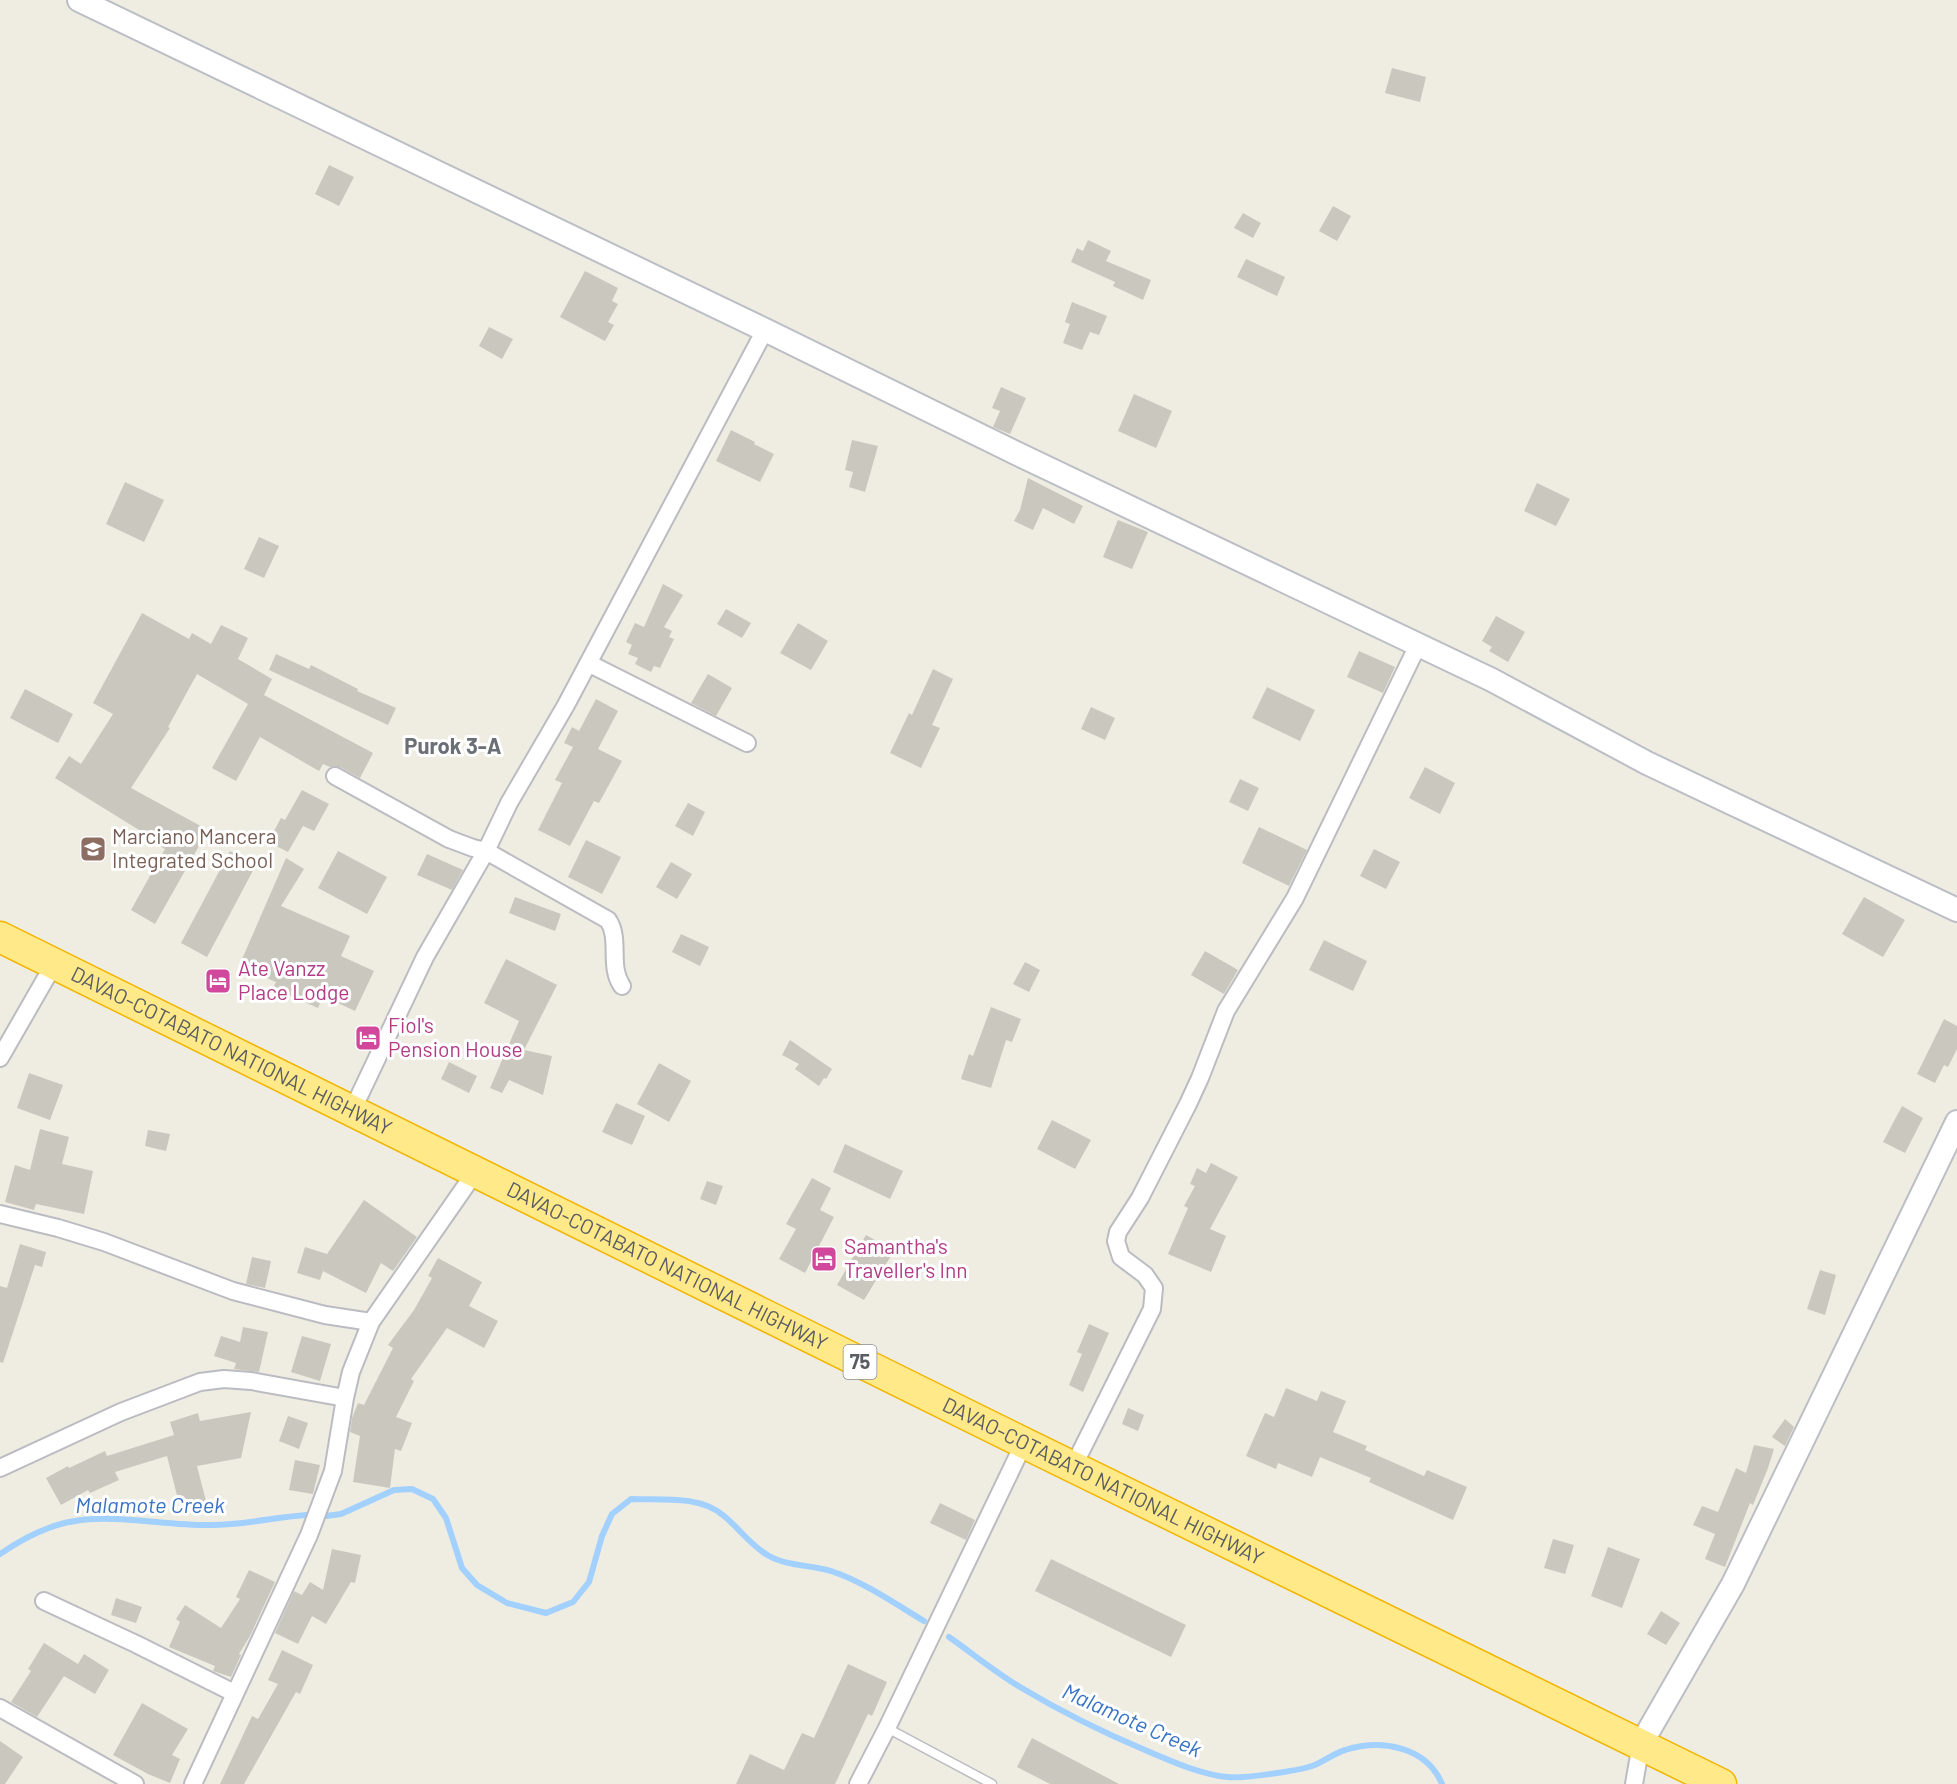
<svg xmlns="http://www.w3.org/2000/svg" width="1957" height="1784" viewBox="0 0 1957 1784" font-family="Barlow,sans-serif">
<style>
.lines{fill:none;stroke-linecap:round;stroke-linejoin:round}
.stream{stroke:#a2d0ff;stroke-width:6}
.building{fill:#cac7bf}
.lane-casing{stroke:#babcc2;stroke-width:11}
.street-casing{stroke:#babcc2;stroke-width:20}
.secondary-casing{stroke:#bbbec5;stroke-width:26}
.highway-casing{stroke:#f1b500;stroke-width:33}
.lane{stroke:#fff;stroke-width:8}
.street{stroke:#fff;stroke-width:16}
.secondary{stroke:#fff;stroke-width:22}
.highway{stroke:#ffe989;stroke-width:30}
.labels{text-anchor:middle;stroke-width:6;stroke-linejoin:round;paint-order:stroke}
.shield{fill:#fff;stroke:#8c8e92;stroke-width:1.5}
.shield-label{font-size:20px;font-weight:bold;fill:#5a5e64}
.education-label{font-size:21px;fill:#785e54;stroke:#fff;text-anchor:start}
.hotel-label{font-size:21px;fill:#b23c85;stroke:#fff;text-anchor:start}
.street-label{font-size:21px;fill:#5a5e64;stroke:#fff}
.neighbourhood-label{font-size:22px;font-weight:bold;fill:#6b7076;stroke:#fff}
.water-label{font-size:22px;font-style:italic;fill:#3873c4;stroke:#fff}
</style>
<rect width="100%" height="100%" fill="#efede2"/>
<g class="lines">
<path class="stream" d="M326 1516 341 1514 394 1490 412 1489 433 1499 446 1518 462 1568 477 1585 507 1603 546 1613 573 1602 589 1582 602 1536 612 1514 631 1499C660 1500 701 1495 724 1516 739 1528 751 1546 769 1556 787 1566 811 1565 831 1571 864 1582 894 1603 924 1621
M0 1554C22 1539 48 1525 75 1521 116 1514 168 1526 212 1525 244 1525 275 1517 307 1515
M949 1637C972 1653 995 1672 1020 1687 1060 1711 1102 1732 1145 1750 1171 1761 1199 1774 1227 1777 1242 1779 1297 1771 1312 1766 1324 1762 1334 1753 1345 1750 1381 1739 1426 1746 1442 1784"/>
</g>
<path class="building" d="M1392 68 1426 77 1420 102 1385 93Z
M329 165 354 177 339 206 315 194Z
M1333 206 1351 216 1337 241 1319 231Z
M1243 213 1261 223 1253 238 1234 228Z
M1088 240 1111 251 1106 261 1151 280 1143 300 1113 286 1115 282 1071 262 1077 248 1083 251Z
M1246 259 1285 277 1277 296 1237 277Z
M585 271 618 288 612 301 618 304 608 322 614 325 605 341 560 317Z
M1072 302 1107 316 1099 335 1090 332 1082 350 1063 343 1070 324 1065 322Z
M489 327 513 339 502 359 479 346Z
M1001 387 1026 398 1010 434 993 427 1000 411 992 408Z
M1134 394 1172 411 1156 448 1118 431Z
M731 430 755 442 754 444 774 454 760 482 716 461Z
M852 440 878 446 865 492 849 487 853 472 845 470Z
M1028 478 1083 506 1074 524 1043 508 1033 530 1014 521 1020 510Z
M125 482 164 500 144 542 106 524Z
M1537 483 1570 499 1556 526 1524 511Z
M1118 520 1148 532 1132 569 1103 557Z
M259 537 279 546 264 578 244 569Z
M663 584 683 595 664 627 672 631 669 637 674 639 660 668 654 666 651 672 635 664 638 658 628 654 632 645 626 642 635 623 644 627Z
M726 609 751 623 742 638 717 624Z
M142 613 189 639 192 633 211 644 221 625 248 638 238 659 272 679 264 695 373 753 360 778 340 767H330L323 764 319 771 260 737 236 781 212 768 248 704 197 674 168 727 170 728 131 788 208 830 155 924 131 910 165 849 137 833 139 830 55 778 69 756 81 764 113 714 93 703Z
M1496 616 1525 632 1508 662 1489 651 1492 647 1482 641Z
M798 623 828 641 811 670 780 653Z
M1359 651 1395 667 1383 693 1347 677Z
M276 654 309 669 311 665 358 689 357 691 396 708 388 725 269 670Z
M933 669 953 679 932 725 940 728 921 768 890 753 909 713 912 715Z
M708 674 732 688 716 716 691 703Z
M1267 687 1315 710 1300 741 1252 718Z
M25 689 73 714 58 743 10 718Z
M596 699 618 711 598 749 622 761 599 803 594 801 570 846 538 830 562 783 555 780 573 747 564 743 572 727 579 731Z
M1091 707 1115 718 1105 740 1081 729Z
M1425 767 1455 783 1440 814 1409 798Z
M1240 779 1259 788 1248 811 1229 802Z
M302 790 329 804 314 831 303 826 288 852 268 842 281 818 285 820Z
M688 803 705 812 693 836 675 826Z
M1259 827 1307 850 1289 886 1242 863Z
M586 840 621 857 602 894 568 877Z
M1374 849 1400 862 1386 889 1360 876Z
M230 851 256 865 207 957 181 943Z
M338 851 387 877 367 914 318 888Z
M427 854 463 870 452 890 417 875Z
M286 858 304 869 281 906 350 936 341 956 374 971 355 1011 323 996 318 1008 273 988 276 982 239 966Z
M671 862 692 874 677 899 656 887Z
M515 897 561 914 555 931 509 913Z
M1864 897 1905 920 1883 957 1842 934Z
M681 934 709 947 700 966 672 952Z
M1324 940 1367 961 1353 991 1309 970Z
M1205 951 1238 970 1224 994 1191 975Z
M506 959 557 985 524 1050 552 1056 543 1095 509 1080 502 1093 490 1088 519 1021 484 1003Z
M1025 962 1040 970 1029 992 1013 984Z
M991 1007 1021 1019 1012 1042 1006 1040 991 1088 961 1079 969 1054 973 1056Z
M1944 1019 1957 1026V1049L1948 1067 1944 1065 1935 1083 1917 1074Z
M790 1040 832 1069 826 1079 824 1078 819 1086 795 1069 799 1064 782 1055Z
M449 1062 477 1076 469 1093 441 1079Z
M659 1063 691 1081 669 1122 637 1104Z
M29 1073 63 1085 50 1120 17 1108Z
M616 1103 645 1116 632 1145 602 1132Z
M1902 1106 1923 1118 1905 1153 1883 1142Z
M1052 1120 1091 1140 1075 1169 1037 1149Z
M40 1129 69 1137 62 1164 93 1171 84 1214 36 1204 34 1210 5 1202 15 1165 30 1170Z
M148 1130 170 1134 166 1151 145 1146Z
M845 1144 903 1171 890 1199 833 1172Z
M1211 1163 1238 1177 1210 1229 1226 1236 1211 1272 1168 1254 1188 1208 1184 1206 1195 1186 1190 1184 1197 1168 1206 1173Z
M812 1178 831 1188 820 1210 834 1217 805 1273 779 1259 796 1229 786 1224Z
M707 1181 723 1186 716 1205 700 1199Z
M364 1200 417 1237 393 1271 381 1263 366 1293 323 1271 320 1280 297 1273 305 1247 327 1254Z
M866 1235 894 1251 864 1300 837 1285Z
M20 1244 46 1252 42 1267 35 1265 3 1363 0 1362V1286L7 1288Z
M252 1257 271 1261 265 1288 246 1284Z
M438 1258 482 1282 469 1306 498 1321 484 1348 447 1328 411 1379 414 1381 396 1417 412 1423 401 1451 395 1449 390 1488 353 1482 360 1436 350 1432 352 1418 358 1403 364 1405 393 1348 388 1345 414 1310 432 1278 428 1276Z
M1820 1270 1836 1275 1825 1315 1807 1309Z
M1089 1324 1109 1333 1083 1392 1069 1385 1082 1354 1077 1352Z
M243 1327 268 1332 259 1372 234 1369 236 1363 214 1356 221 1336 240 1342Z
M302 1336 331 1344 320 1381 291 1372Z
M1286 1388 1317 1401 1321 1391 1346 1401 1333 1432 1367 1446 1365 1450 1424 1476 1427 1470 1467 1487 1453 1520 1369 1482 1371 1478 1320 1457 1312 1477 1278 1463 1276 1469 1246 1456 1265 1413 1274 1417Z
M1128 1408 1144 1415 1138 1431 1122 1424Z
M251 1412 241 1458 197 1466 207 1505 181 1511 167 1456 115 1472 119 1480 90 1493 88 1490 61 1505 46 1478 68 1466 69 1468 105 1451 107 1456 174 1435 170 1422 198 1413 200 1421Z
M288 1416 308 1423 299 1449 279 1441Z
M1785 1419 1794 1427 1785 1446 1772 1437Z
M1754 1445 1774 1449 1768 1468 1753 1505 1750 1503 1725 1567 1705 1559 1715 1534 1693 1525 1702 1506 1718 1512 1736 1468 1746 1473Z
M295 1460 320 1465 313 1494 289 1490Z
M940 1503 975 1520 966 1540 930 1523Z
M1553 1539 1574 1545 1565 1574 1544 1568Z
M1608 1547 1640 1559 1622 1608 1591 1596Z
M332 1549 361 1555 355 1583 351 1582 326 1624 312 1616 298 1644 275 1633 294 1591 302 1595 310 1582 323 1590Z
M1051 1559 1186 1625 1171 1657 1035 1591Z
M249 1570 275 1582 250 1636 239 1654 241 1655 231 1677 213 1671 215 1666 169 1647 180 1622 176 1619 185 1605 221 1628 240 1599 236 1597Z
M116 1598 142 1607 136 1623 111 1615Z
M1661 1611 1680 1623 1666 1645 1647 1634Z
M44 1643 78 1664 84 1654 109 1670 95 1694 64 1676 37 1717 11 1702 31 1671 28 1669Z
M282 1650 313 1665 300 1694 296 1692 244 1784H220L252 1716 258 1719 278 1684 268 1680Z
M848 1664 887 1682 872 1716 868 1714 835 1784H736L750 1754 784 1770 802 1733 814 1738Z
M142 1703 188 1729 172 1755 180 1759 170 1783 148 1774 113 1755Z
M1032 1738 1119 1784H1050L1017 1767Z
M0 1741 23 1757 5 1784H0Z"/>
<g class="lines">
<defs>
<path id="lane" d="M887 1728 992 1784"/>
<path id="street" d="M588 663 747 743
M335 776 449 839 473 848 486 851 509 803 566 705 765 330
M0 1058 54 964
M352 1111 425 957 486 851 608 920C621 939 608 966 622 986
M0 1214 58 1228 104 1242 233 1291 325 1315 371 1322
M1073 1467 1152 1309 1154 1288 1145 1275 1121 1257 1116 1241 1118 1232 1140 1198 1188 1104 1200 1078 1226 1011 1295 898 1418 645
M0 1468 121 1412 200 1382 224 1379 251 1381 345 1398
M44 1601 136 1644 234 1693
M0 1708 135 1784
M193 1784 309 1535 333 1471 345 1398 351 1372 371 1322 476 1171
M858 1784 887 1728 1024 1443
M1634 1784 1641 1744"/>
<path id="secondary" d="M79 0 765 330 1022 456 1492 680 1647 763 1957 910
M1641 1744 1733 1584 1957 1122"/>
<g id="highway">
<path id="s1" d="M0 937 1024 1443 1721 1784"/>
</g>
</defs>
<use href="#lane" class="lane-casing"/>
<use href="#street" class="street-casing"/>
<use href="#secondary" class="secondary-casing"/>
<use href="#highway" class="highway-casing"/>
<use href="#lane" class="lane"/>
<use href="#street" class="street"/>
<use href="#secondary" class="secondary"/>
<use href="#highway" class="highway"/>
</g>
<defs>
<symbol id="school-square" viewBox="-11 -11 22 22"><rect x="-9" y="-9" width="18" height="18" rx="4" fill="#8d6e63" stroke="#fff"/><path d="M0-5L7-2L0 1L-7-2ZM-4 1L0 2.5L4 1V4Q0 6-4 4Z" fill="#fff"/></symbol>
<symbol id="hotel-square" viewBox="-11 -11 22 22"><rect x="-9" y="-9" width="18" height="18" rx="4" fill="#d1479c" stroke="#fff"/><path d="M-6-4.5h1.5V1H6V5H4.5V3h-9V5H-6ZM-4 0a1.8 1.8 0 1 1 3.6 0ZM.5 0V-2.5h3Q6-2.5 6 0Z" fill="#fff"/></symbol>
</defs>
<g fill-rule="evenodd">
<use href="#school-square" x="78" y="834" width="30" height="30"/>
<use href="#hotel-square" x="203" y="966" width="30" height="30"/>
<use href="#hotel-square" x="353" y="1023" width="30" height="30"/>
<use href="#hotel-square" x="809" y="1244" width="30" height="30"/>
</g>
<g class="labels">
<rect class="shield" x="843.5" y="1345" width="33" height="34" rx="4.5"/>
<g class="shield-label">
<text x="860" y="1369">75</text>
</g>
<g class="education-label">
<text x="112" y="844">Marciano Mancera<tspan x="112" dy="24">Integrated School</tspan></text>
</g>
<g class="hotel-label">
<text x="238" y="976">Ate Vanzz<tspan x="238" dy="24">Place Lodge</tspan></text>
<text x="388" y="1033">Fiol's<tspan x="388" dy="24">Pension House</tspan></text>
<text x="844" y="1254">Samantha's<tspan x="844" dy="24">Traveller's Inn</tspan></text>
</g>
<g class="street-label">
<text dy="7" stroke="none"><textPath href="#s1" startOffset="258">DAVAO-COTABATO NATIONAL HIGHWAY</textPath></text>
<text dy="7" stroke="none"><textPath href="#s1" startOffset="744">DAVAO-COTABATO NATIONAL HIGHWAY</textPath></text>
<text dy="7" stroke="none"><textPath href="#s1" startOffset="1230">DAVAO-COTABATO NATIONAL HIGHWAY</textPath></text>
</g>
<g class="neighbourhood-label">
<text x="453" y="754">Purok 3-A</text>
</g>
<g class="water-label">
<text x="150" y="1513">Malamote Creek</text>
<text transform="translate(1132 1720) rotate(24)" y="8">Malamote Creek</text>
</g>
</g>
</svg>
